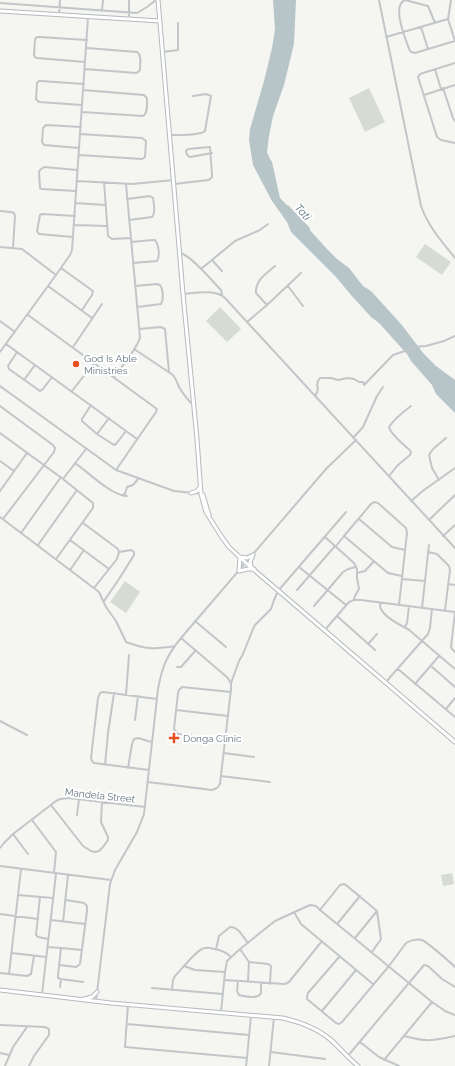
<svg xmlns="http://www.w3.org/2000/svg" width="455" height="1066" viewBox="0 0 455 1066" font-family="Raleway,sans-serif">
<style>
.green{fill:#d6dcd2}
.water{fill:#b8c5c8}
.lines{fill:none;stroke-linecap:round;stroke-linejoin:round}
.river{stroke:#b8c5c8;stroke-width:4}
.secondary-casing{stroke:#b4babe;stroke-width:5}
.street{stroke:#c2c6c9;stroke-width:2}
.secondary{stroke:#fff;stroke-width:3}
.poi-dot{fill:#e54f22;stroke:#fff;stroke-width:1.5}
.labels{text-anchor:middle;stroke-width:4;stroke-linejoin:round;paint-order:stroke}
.poi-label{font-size:10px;fill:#647583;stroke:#fff;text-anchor:start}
.street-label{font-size:10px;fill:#647583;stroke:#fff}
.water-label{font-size:11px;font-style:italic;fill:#5f7780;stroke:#fff}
</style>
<rect width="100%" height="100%" fill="#f5f5f1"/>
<path class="green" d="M369 88 385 122 365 132 349 98Z
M425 244 451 262 442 275 416 257Z
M220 307 241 329 227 342 206 321Z
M125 581 140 592 126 613 110 602Z
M452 873 454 884 443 886 441 875Z"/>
<path class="water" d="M273 0H296L294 44 284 85 273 116 269 136 267 152 269 157 272 162 280 198 286 204 297 220 301 224 308 228 327 249 337 259 349 268 363 286 371 291 401 324 424 354 436 366 455 380V413L436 394 432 385 411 361 407 354 379 323 371 317 351 295 335 276 291 232 287 222 272 201 253 165 249 140 250 129 264 81 272 48 275 29Z"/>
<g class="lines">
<path class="river" d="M287 207 308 229"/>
<defs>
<path id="secondary" d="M158 0 183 294 197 439 201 494 206 512 221 536 229 547 246 563 455 742
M0 11 160 21
M191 493 197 491 200 487
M203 495 209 515
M253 555 247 558 240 557 239 571 248 569H254
M251 566 250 562 253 555
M0 990 111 1003 283 1018C300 1022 317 1028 331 1040 340 1048 348 1058 358 1066
M84 999 92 997 97 992"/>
</defs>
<use href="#secondary" class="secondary-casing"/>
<path class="street" d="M379 0 421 206C428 226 442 242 455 258
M451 0 448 19 455 41
M0 3 137 13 147 7 156 0
M102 11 103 0
M59 15 60 0
M129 19V0
M435 23 428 6 405 0C391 6 406 39 409 49L411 52 415 53 455 41
M421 27 428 49
M386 37 448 19
M163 52 178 50V23
M85 62 37 58 35 57 34 55 35 39 37 37H39L87 40
M455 63 420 74 418 77 437 137 441 140 455 143
M85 69 136 73 138 72 140 70C140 64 142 55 137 52L87 48
M435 69 441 89
M443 88 453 118 455 121
M424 95 455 85
M82 105 39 102 36 99 37 83 39 81H41L84 84
M82 112 143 116C148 113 147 104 147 98L144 95 83 90
M170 135C179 135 199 136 205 131L211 96 206 94 193 96
M79 148 44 145 42 142 43 128 46 125 81 127
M79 155 142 159 145 157 146 141 142 138 80 134
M77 181 132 184 174 180
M104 182 108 236 112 239 130 238
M174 184 209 180 212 177V175L210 147 188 149 186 151 187 155 190 157 212 153
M76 191 42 189 40 188 39 172 40 170 44 167 77 170
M127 199 150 196 153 198C154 204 156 213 152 217L129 220
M75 203 105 205
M0 211 11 212 14 213 15 216 13 248
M74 225 107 226
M73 237 39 234 37 231 40 215 42 214 75 216
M131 242 153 240H155C159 245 160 256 157 261L133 263
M0 247 22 249 56 275
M180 253C191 255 212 281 221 290L222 295
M212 260 222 271
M61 268 93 291 92 295 82 310
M201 269 235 241 260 230 268 224
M48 286 92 318
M135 286 157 284 160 285C163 289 164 299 161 304L137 307
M288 286 303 306
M183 294C196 293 215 289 225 298L455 548
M267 305 256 293C255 280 267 273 275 266
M28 315 157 409 156 412 116 470
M0 321 15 332
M247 322 267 305 301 273
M139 329 161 327 165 329 169 372
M6 344 137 439
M73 347 102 304
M134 349 173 375C176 379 177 382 179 387 183 394 188 400 194 406
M0 352 56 275 70 255 72 250 88 17
M17 352 8 366 9 369 40 391 43 389 52 377
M114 377C121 367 138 348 140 337L126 184
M24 380 35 365
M0 386 116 470 174 491 203 494
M72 391 94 363
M315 396C322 388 313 385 320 378H331L338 380 347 378 354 379 359 382H363L364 385 393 355 408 350 413 347 426 346 444 341 455 336
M91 405 82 419V421L97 434 114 445 116 444 126 431
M0 406 53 445 55 448 54 452 3 519
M0 433 63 479 93 503V508L56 559
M97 434 109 418
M353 438 363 427 377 396 383 387
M0 461 14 471
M75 463C88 472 112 496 127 496
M389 476 397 466 410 455C410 454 411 453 411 452 411 450 391 436 389 427 394 419 403 412 411 406
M63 479 86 449
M439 480 432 468 429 455 433 449 446 438
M0 491 27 453
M122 495 125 494 127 487 133 485 138 479
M411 501 424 490 455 468
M0 517 99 592 106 607 116 621 126 642C147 650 153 649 175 646
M359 519 392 547 405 550
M429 520 455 495
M83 523 118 549 119 552 117 559 94 588
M21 533 61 477
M344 536 388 573 402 576
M443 536 455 525
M325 537 354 563 357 569V578L359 589 355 596 354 600
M70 540 109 569
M38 545 77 490
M336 546 344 536 371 504 374 502 378 503 406 528 407 533 399 605
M428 552 437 554 449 566 450 570 445 610
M299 567 346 605
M70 570 84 550
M357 573 365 571 374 561
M402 579 425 581
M448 584 455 585
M297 590 335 546
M104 601 119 579 134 555V552L131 550 119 552
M380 603C380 604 380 608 381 609 385 618 400 625 408 629L455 669
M314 606 343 572 348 569 356 567
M422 608 429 545
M455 612 451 647 452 649 455 652
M337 616 375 650
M195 621 226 647
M405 627 407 623 409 606
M324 631 349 602 354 600H361L455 612
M368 644 377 634
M431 666 455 687
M177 667H181L196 650
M398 669 455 717
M231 683 239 661 243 654 253 629 255 625 271 609 274 600 278 591 346 512
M385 683 428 634 430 628 432 609
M415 684 439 656
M126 695 129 655
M446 709 455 698
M176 710 228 716
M135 720 138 696
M0 721 27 735
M225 740 178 734 174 729 178 693 179 690 182 687 231 692
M224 753 254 757
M105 765 108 733 114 693
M128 768 132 744 134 739 138 738 148 741 152 742
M149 770 94 763 92 761 91 758 98 698 100 693 103 692 157 699
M221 776 270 782
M148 782 212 790 217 788 220 784 231 689V684L228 678 181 638
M51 805 83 846 91 851 95 852 99 851 103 847 108 840V837L101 822 102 801
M77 815 79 799
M32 820 56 852 54 873
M13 834 28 854
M0 848 4 843 13 834 56 801 60 799 69 798 145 807
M0 866 111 880
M18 895 53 898
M40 897 36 935 38 937 48 939
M320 910 340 885 344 884 346 885 377 911 381 939 372 952
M294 912 301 924 373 984
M0 914 38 919
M51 920 85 924
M63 922 68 875
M338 923 360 896
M355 938 377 911
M47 947 61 948
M216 949 219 936 230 927C238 926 243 937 248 943
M240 949 249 962 248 981
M82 950 61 948 58 975V978L61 979 83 982
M12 953 46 957
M340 956 308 993 307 997V999L336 1023 339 1024 342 1022 389 966 406 943C411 940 417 939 422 940 427 942 450 962 455 967
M249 962 268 964 271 966 270 984
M59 965 76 967 80 964 87 911V906L84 903 66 900
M184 966 195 970 225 972
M0 973 27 976 31 974 34 956
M9 974 21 869
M224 980 285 984 289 982 322 941
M238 981 237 991 239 995C244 996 258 1000 261 993 261 990 261 986 261 983
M60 987 61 979
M152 988 223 994
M172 990 173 980 175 976C181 970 195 952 202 949 205 947 211 948 214 949 222 950 226 952 231 957
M42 994 56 874
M96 1001 110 884 115 870 137 832 144 814 158 689C162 667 167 655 181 638L326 469 356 440
M128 1005 125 1047 247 1058 251 1015
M322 1011 356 970
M221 1012 225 972 227 961 240 949 275 921 310 905 316 906 320 910 432 1002 445 1011 455 1015
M127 1024 249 1035
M0 1025 45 1027 49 1029V1035L34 1056 29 1066
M404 1036C426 1042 433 1041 455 1036
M360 1042 379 1057 399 1066
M271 1052 325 1059
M0 1053 9 1055
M347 1057 424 965 428 966 442 979 455 987
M384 1060 432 1002
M5 1066 13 1047 27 1027
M246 1066 247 1058
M269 1066 274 1017"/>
<use href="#secondary" class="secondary"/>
</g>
<g class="poi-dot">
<circle cx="76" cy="364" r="4"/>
<path d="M172 732h4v4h4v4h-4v4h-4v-4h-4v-4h4z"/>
</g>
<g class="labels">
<g class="poi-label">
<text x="84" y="362">God Is Able<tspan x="84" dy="12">Ministries</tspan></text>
<text x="183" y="742">Donga Clinic</text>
</g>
<g class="street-label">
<text transform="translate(100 795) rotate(6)" y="4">Mandela Street</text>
</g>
<g class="water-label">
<text transform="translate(303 212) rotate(48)" y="4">Tati</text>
</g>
</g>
</svg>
